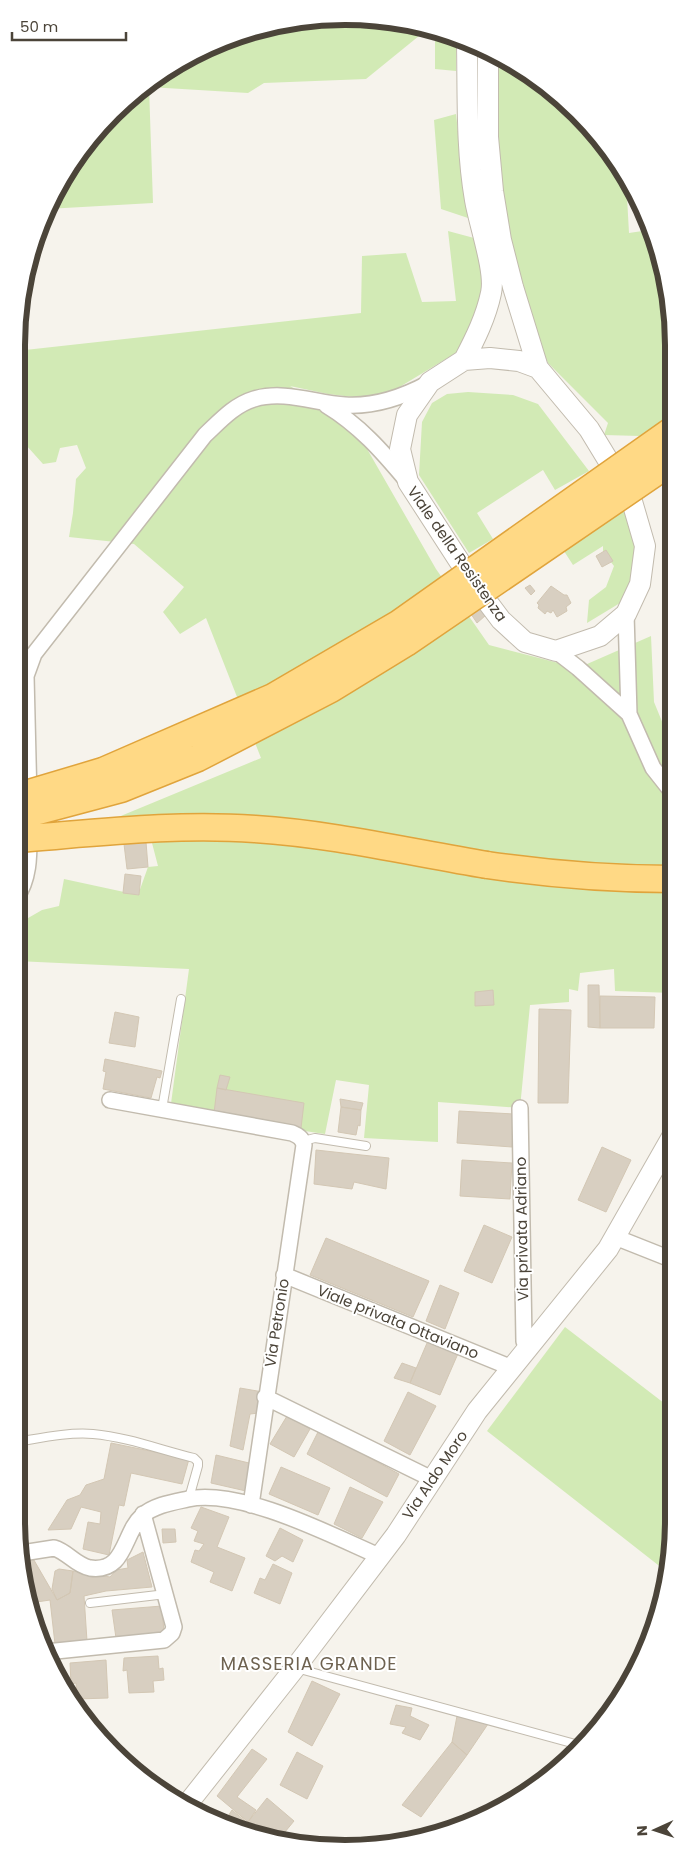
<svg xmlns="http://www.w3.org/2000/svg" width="690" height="1865" viewBox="0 0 690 1865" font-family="Poppins,sans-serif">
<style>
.green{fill:#d2eab5}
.building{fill:#d8cfc1;stroke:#d3c7b4}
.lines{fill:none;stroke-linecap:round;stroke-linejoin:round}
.service-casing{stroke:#c2bbae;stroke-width:10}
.minor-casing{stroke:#c2bbae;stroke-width:18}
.tertiary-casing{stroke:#c2bbae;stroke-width:22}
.trunk-casing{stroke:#e0a43c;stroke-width:29}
.service{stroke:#fff;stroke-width:8}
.minor{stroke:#fff;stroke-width:15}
.tertiary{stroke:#fff;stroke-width:20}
.trunk{stroke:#ffd985;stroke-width:26}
.trunk-bridge-casing{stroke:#e0a43c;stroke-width:29;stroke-linecap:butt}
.trunk-bridge{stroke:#ffd985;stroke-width:26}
.labels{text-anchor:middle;stroke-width:4;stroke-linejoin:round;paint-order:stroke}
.street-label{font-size:15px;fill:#4b4439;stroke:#fff}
.quarter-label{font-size:18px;letter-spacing:1px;fill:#6e6250;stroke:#fff}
.rim{fill:none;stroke:#4b4439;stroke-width:6}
</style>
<rect width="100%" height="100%" fill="#f6f3ec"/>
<path class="green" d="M367 17 430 27 366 79 264 83 248 93 149 87 153 203 47 209 50 199 84 145 128 98 181 60 240 34 302 19Z
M435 30 456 39V71L435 69Z
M495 57 527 71 592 128 626 179 629 233 649 230 671 302V416L640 436 604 435 608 423 548 363 527 314 504 223 492 101Z
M456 114 468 218 441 209 434 120Z
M448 231 474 238 484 286 474 321 459 351 393 391 361 398 328 394 290 386 351 421 436 569 489 645 578 668 651 636 654 702 672 746 673 993 615 991 614 969 580 973 578 991 569 989V1002L530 1005 520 1108 438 1102V1142L364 1138 369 1085 336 1080 325 1134 170 1111 189 969 16 961V925L42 910 59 906 64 879 138 895 148 867 158 866 152 843 99 825 261 758 206 618 180 634 163 612 184 587 134 544 69 537 73 513 76 479 86 468 77 445 60 448 56 462 43 464 26 445 16 452V351L361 313 362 256 406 253 422 302 456 301Z
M468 392 513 395 538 404 589 471 555 490 543 470 477 513 493 539 469 553 419 475 422 422 432 403 447 394Z
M624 503 636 534V572L620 603 587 623 589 600 606 587 614 566 603 552V546L573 565 562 548Z
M565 1327 673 1410 674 1520 667 1572 487 1431Z"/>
<path class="building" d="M606 550 613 561 602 567 596 556Z
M530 585 535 591 531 595 525 588Z
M551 586 564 595H567L571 603 566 607 567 611 557 617 553 610 551 613 547 611 545 614 538 608 539 605 537 603Z
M478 604 486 615 477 623 469 611Z
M146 842 148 867 127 869 124 844Z
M125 874 141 876 139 895 123 893Z
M588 985H599L600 1028 588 1027Z
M493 990 494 1005 475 1006V992Z
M600 996 655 997 654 1028H600Z
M668 996H673V1026H668Z
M539 1009 571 1010 568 1103H538Z
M115 1012 139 1017 135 1047 109 1043Z
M105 1059 162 1071 160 1078 157 1077 151 1098 103 1089 106 1072 103 1071Z
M220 1075 230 1077 226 1090 217 1088Z
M217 1088 304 1103 301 1128 214 1113Z
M340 1099 363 1103 361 1110 341 1107Z
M341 1107 361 1110 360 1126 358 1125 356 1135 338 1132Z
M459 1111 514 1114 512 1147 457 1143Z
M602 1147 631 1160 606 1212 578 1200Z
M316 1150 389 1158 386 1189 354 1182 352 1189 314 1184Z
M462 1160 512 1163 510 1199 460 1196Z
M673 1186V1210L665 1206Z
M484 1225 512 1237 492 1283 464 1271Z
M326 1238 429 1281 413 1317 310 1275Z
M440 1285 459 1293 445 1329 426 1321Z
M430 1336 460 1349 440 1395 410 1383Z
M402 1363 416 1368 410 1383 394 1378Z
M240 1388 263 1392 259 1413 250 1414 243 1450 230 1446Z
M408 1392 436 1406 410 1455 384 1441Z
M287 1416 310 1429 294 1457 270 1444Z
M319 1430 399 1474 387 1497 307 1454Z
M111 1443 189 1459 182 1484 131 1473 124 1506 119 1505 109 1555 83 1549 88 1522 100 1524 101 1512 81 1507 71 1529 48 1530 67 1500 80 1495 86 1485 104 1479Z
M216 1455 249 1463 252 1475 246 1491 211 1483Z
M281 1467 330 1488 318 1515 269 1494Z
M350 1487 383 1502 362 1538 334 1524Z
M201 1507 229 1517 217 1547 245 1558 232 1591 210 1582 214 1572 191 1562 195 1550 199 1551 204 1544 194 1541 198 1531 191 1528Z
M280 1528 303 1540 293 1562 282 1556 275 1561 266 1556Z
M162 1529H175L176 1542 163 1543Z
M143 1552 152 1587 106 1591 84 1596 87 1641 55 1644 50 1600 30 1603 24 1568 31 1555 57 1600 70 1593 73 1571 110 1577 116 1570 128 1568 127 1560Z
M273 1564 292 1573 280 1604 254 1593 260 1578 265 1580Z
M59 1569 73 1571 70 1593 57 1600 52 1589 55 1571Z
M162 1606 164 1633 116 1638 112 1610Z
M158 1656 159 1669 163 1668 164 1680 153 1681 154 1692 129 1693 127 1670 123 1671 124 1658Z
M106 1660 108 1698 77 1699 76 1683 71 1684 70 1663Z
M312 1681 340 1694 312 1746 288 1732Z
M396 1705 412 1708 410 1716 429 1725 420 1740 402 1733 406 1727 390 1724Z
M457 1716 488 1724 467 1755 452 1742Z
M452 1742 467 1755 421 1817 402 1805Z
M252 1749 267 1759 237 1797 256 1810 248 1822 217 1796Z
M297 1752 323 1766 307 1799 280 1785Z
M267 1798 294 1821 280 1838 268 1828 263 1834 248 1822Z
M232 1810 263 1836 262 1837 240 1831 225 1821Z"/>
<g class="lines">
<defs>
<path id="service" d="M162 1109 181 999
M303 1141 315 1138 366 1146
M16 1442C41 1438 68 1432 93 1434 127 1437 161 1450 194 1458L198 1462V1466L189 1498
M90 1603 166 1594
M296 1668 579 1745"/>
<path id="minor" d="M326 405C359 425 382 451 407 481
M626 614 629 714 653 768 672 792
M556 651 578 668 629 714
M29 800 26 676 34 654 205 435C220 421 234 405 254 399 284 390 315 403 345 405 375 407 403 397 429 383
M16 898C30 878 29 854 29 830
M110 1100 292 1133C299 1136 302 1138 304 1145L251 1505
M520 1108 524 1341 527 1349
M615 1237 673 1260
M284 1275 512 1368
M265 1397 432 1479
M22 1553 54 1548C68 1552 75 1565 90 1568 126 1573 123 1533 142 1516 154 1505 174 1502 188 1499 240 1488 331 1535 379 1556
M46 1652 164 1640 172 1633 174 1627 143 1514"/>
<path id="tertiary" d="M488 54V137L493 191 501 240 513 287 538 368 589 429 631 498 645 546 640 584 626 614 600 636 556 651 525 642 501 620 474 584 408 482 400 449 407 415 430 382 464 360 490 358 519 361 538 368
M464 360C475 339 486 317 491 293 496 272 479 224 475 200 466 148 468 96 467 44
M185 1807 295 1668 396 1535 477 1411 608 1249 673 1135"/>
<path id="trunk" d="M487 865C549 874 610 879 672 879"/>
</defs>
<use href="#service" class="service-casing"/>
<use href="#minor" class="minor-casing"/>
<use href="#tertiary" class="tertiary-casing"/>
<use href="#trunk" class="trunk-casing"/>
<use href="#service" class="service"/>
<use href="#minor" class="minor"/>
<use href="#tertiary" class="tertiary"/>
<use href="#trunk" class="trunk"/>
<defs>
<path id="trunk-bridge" d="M16 797 103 771 273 697 398 624 671 431
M16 817 121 789 198 758 331 689 406 643 671 462
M16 839C95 833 176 823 255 829 333 834 409 852 487 865"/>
</defs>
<use href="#trunk-bridge" class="trunk-bridge-casing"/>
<use href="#trunk-bridge" class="trunk-bridge"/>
</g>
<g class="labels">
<g class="street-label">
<text transform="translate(457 554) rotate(55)" y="5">Viale della Resistenza</text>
<text transform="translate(522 1229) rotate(-91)" y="5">Via privata Adriano</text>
<text transform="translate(398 1322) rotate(22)" y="5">Viale privata Ottaviano</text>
<text transform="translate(277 1323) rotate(-81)" y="5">Via Petronio</text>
<text transform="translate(435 1475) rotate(-56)" y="5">Via Aldo Moro</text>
</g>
<g class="quarter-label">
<text x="309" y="1670">MASSERIA GRANDE</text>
</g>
</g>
<path d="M0 0H690V1865H0ZM345 25H345A320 320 0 0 1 665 345V1520A320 320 0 0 1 345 1840H345A320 320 0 0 1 25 1520V345A320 320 0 0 1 345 25Z" fill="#fff" fill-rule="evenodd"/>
<path class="rim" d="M345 25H345A320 320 0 0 1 665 345V1520A320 320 0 0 1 345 1840H345A320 320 0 0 1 25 1520V345A320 320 0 0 1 345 25Z"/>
<g transform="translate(655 1830) rotate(267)" stroke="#ffffff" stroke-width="4" paint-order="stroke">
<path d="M0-4L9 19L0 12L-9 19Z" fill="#4b4439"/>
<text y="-8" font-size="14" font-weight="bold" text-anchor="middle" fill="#4b4439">N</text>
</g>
<path d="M12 32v8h114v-8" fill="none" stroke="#4b4439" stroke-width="2.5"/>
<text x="20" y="32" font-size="15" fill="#4b4439" stroke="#ffffff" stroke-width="4" paint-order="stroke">50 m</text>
</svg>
